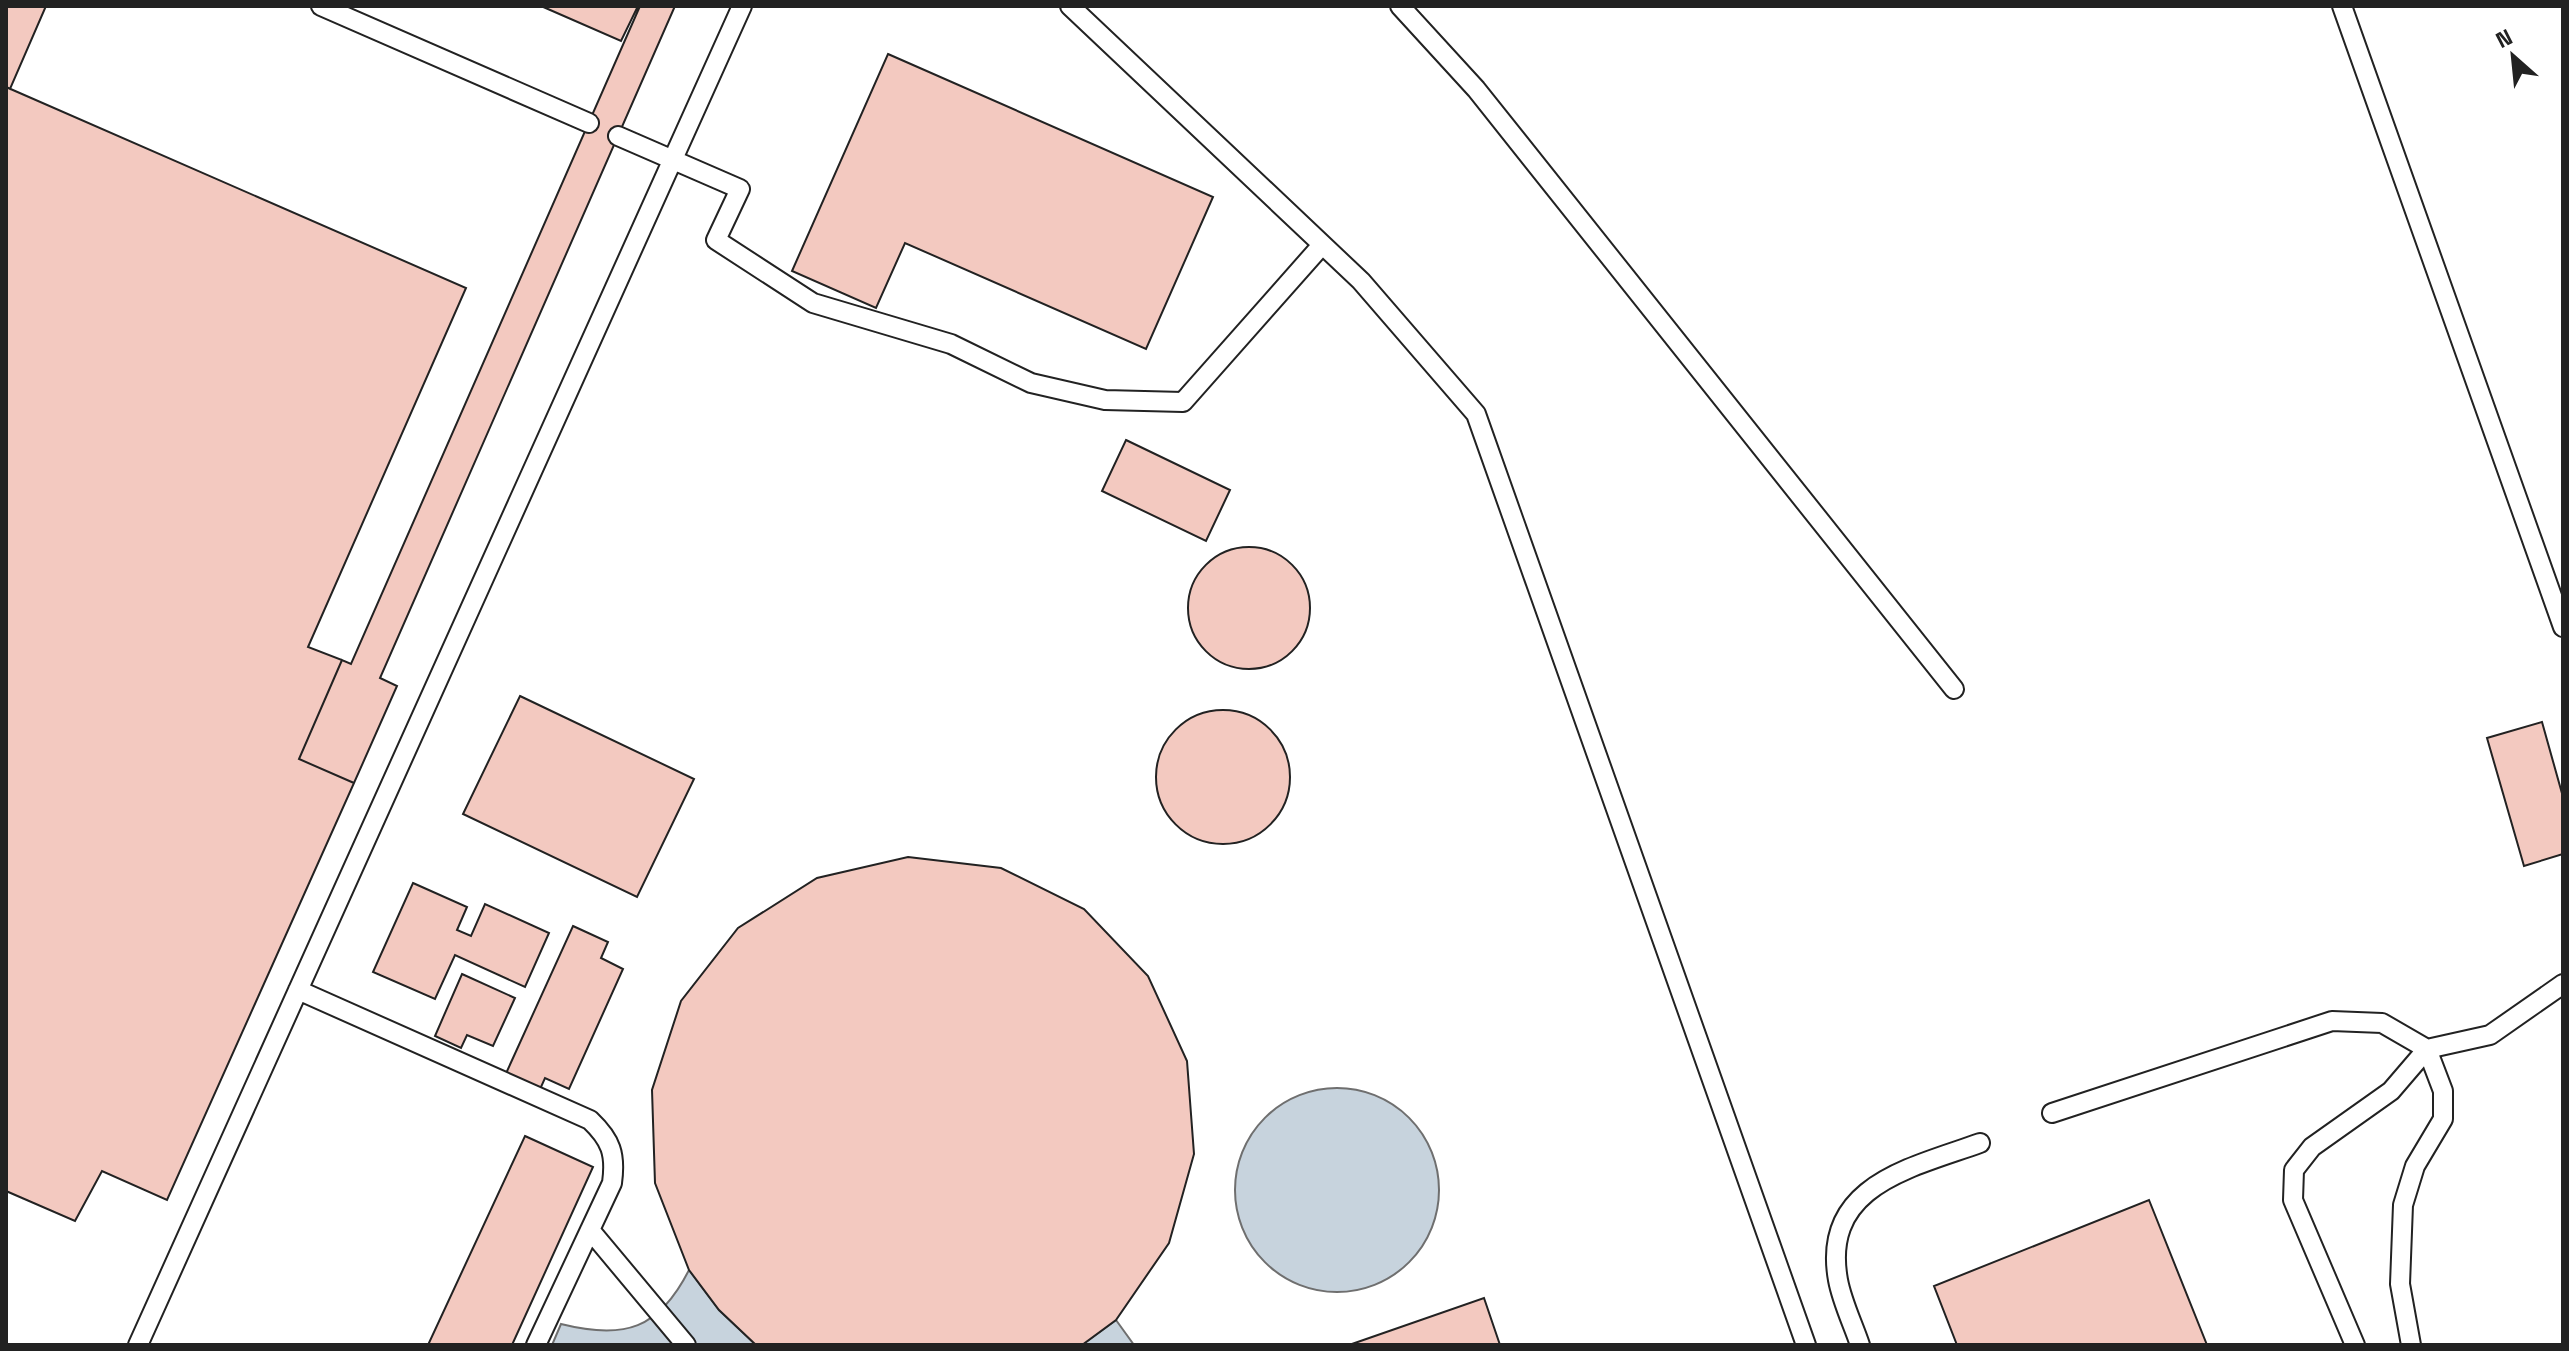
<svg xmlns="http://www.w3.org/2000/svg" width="2569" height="1351" viewBox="0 0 2569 1351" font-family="'Space Grotesk',sans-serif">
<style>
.water{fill:#c7d3dd;stroke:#6f6f6f;stroke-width:2}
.building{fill:#f3c9c0;stroke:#222;stroke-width:2}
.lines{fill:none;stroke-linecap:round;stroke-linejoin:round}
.service-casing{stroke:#222;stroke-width:22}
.service{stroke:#fff;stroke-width:18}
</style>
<rect width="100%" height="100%" fill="#fff"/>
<path class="water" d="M1235 1190a102 102 0 1 1 204 0a102 102 0 1 1-204 0Z
M689 1270 719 1310 756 1345H552L561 1324C625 1340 659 1329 689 1270Z
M1116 1320 1134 1345H1082Z"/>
<path class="building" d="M6 6H46L10 89 6 87Z
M541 6H638L621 41Z
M640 6H675L380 678 397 686 354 783 299 759 342 660 351 664Z
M888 54 1213 197 1146 349 905 243 876 308 792 271Z
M6 87 466 288 308 647 342 660 299 759 354 783 167 1200 102 1171 75 1221 6 1191Z
M1126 440 1230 490 1206 541 1102 491Z
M1188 608a61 61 0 1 1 122 0a61 61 0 1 1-122 0Z
M520 696 694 779 637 897 463 814Z
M1156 777a67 67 0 1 1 134 0a67 67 0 1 1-134 0Z
M2542 722 2563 797V854L2524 866 2487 738Z
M908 857 1001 868 1084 909 1148 976 1187 1061 1194 1154 1169 1243 1116 1320 1082 1345H756L719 1310 689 1270 655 1183 652 1090 681 1001 738 928 817 878Z
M413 883 467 907 457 930 471 936 485 904 549 933 525 987 455 955 435 999 373 972Z
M573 926 608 942 601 958 623 969 569 1089 545 1078 537 1096 503 1080Z
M462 974 515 998 493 1046 467 1035 461 1048 435 1036Z
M525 1136 593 1167 512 1345H428Z
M2149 1200 2207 1345H1957L1934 1286Z
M1484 1298 1500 1345H1349Z"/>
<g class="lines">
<defs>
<path id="service" d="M321 6 589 123
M1070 6 1361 281 1476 414 1806 1345
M1400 6 1476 89 1954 689
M2342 6 2563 627
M618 136 740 189 716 240 813 303 951 344 1031 383 1105 400 1183 402 1322 245
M298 990 590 1120C611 1140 616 1154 612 1183L536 1345
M2052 1113 2332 1021 2382 1023 2427 1049 2443 1091V1119L2415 1166 2403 1205 2400 1284 2411 1345
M590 1230 686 1345
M138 1345 742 6
M1860 1345C1853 1324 1842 1302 1838 1280 1821 1185 1911 1168 1980 1143
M2355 1345 2293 1200 2294 1170 2312 1147 2391 1091 2427 1049 2490 1035 2563 984"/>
</defs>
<use href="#service" class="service-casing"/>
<use href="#service" class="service"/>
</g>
<rect width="2569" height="1351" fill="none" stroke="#222222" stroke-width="16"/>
<g transform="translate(2513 56) rotate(333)" stroke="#ffffff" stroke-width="6" paint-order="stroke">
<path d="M0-6L14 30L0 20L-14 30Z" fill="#222222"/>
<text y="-12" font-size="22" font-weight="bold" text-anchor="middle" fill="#222222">N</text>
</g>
</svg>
